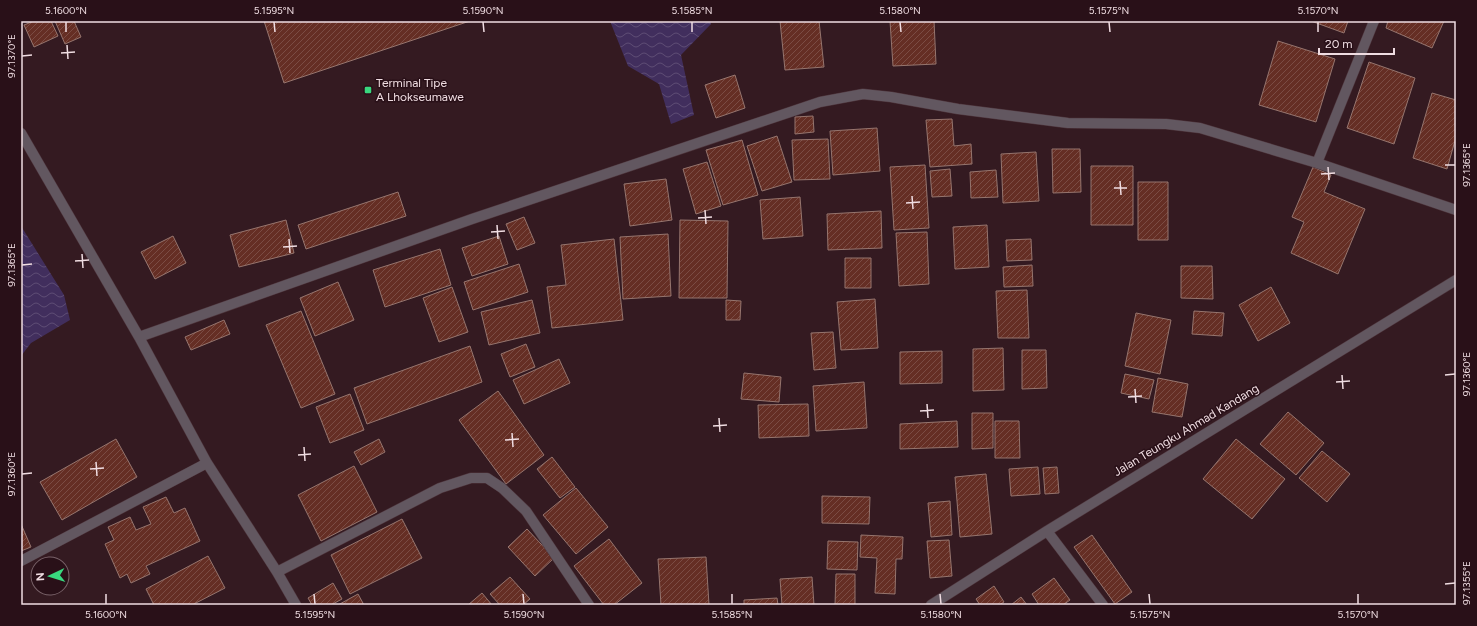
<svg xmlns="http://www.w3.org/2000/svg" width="1477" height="626" viewBox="0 0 1477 626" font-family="Figtree,sans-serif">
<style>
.water{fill:url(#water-waves)}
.building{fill:url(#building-hatch);stroke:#96756e}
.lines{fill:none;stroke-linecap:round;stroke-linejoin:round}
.minor-casing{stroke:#4e353c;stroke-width:11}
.minor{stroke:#625760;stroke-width:10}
.ticks{fill:none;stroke:#f0dde2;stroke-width:1.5}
.poi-dot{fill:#39d87f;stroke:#291018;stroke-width:1.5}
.labels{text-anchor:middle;stroke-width:3;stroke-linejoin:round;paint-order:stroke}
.poi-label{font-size:12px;fill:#f0dde2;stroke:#291018;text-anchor:start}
.street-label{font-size:12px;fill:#f0dde2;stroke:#291018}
.neatline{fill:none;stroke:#f0dde2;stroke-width:1.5}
.ticks-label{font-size:10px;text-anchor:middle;fill:#f0dde2}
</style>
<defs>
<pattern id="water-waves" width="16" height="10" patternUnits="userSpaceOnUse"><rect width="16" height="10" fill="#412e5d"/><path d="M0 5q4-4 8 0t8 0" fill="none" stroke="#5d4c74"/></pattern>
<pattern id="building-hatch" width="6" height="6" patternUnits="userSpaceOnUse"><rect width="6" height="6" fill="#652e24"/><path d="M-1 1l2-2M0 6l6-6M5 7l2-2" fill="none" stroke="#7b4c44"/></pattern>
</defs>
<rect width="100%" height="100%" fill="#341a21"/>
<path class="water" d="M610 21H710L711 24 681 55 694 115 671 124 659 84 628 66Z
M21 226 64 295 70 320 31 343 21 356Z"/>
<path class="building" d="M34 21H51L58 36 34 47 24 25Z
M55 21H74L81 37 65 44Z
M264 21H470L284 83Z
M780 21H819L824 67 785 70Z
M890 21H934L936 64 893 66Z
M1311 21H1348L1344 33Z
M1388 21H1444L1432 48 1386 28Z
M1278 41 1335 59 1316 122 1259 105Z
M1369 62 1415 78 1394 144 1347 128Z
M735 75 745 108 716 118 705 85Z
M1432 93 1456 100V137L1447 169 1413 158Z
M813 116 814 132 795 134V117Z
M952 119 954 146 971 144 972 164 930 167 926 120Z
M877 128 880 171 833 175 830 131Z
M777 136 792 182 762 191 747 146Z
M828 139 830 179 794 180 792 140Z
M742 140 758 195 723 205 706 150Z
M1052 149H1080L1081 192 1053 193Z
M1036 152 1039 201 1003 203 1001 154Z
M707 162 721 206 696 214 683 169Z
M925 165 929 228 894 230 890 167Z
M1091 166H1133V225H1091Z
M1313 167 1331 175 1324 192 1365 209 1338 274 1291 253 1304 222 1292 217Z
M950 169 952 196 932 197 930 171Z
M996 170 998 197 971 198 970 172Z
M666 179 672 220 630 226 624 184Z
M1138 182H1168V240H1138Z
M398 192 406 216 306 249 298 225Z
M800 197 803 236 763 239 760 200Z
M881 211 882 248 828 250 827 214Z
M524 217 535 243 517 250 506 224Z
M286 220 294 253 239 267 230 235Z
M680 220 728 221 727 298H679Z
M987 225 989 267 955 269 953 227Z
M927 232 929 284 899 286 896 233Z
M668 234 671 296 623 299 620 237Z
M173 236 186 263 155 279 141 252Z
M499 236 508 264 472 276 462 248Z
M614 239 623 320 552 328 547 287 566 285 561 245Z
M1031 239 1032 260 1007 261 1006 240Z
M440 249 451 285 385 307 373 270Z
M845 258H871V288H845Z
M519 264 528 292 473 310 464 282Z
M1032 265 1033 286 1004 287 1003 267Z
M1181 266H1212L1213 299 1181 298Z
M338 282 354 320 315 336 300 298Z
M452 287 468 332 439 342 423 298Z
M1271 287 1290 323 1258 341 1239 305Z
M1027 290 1029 338H998L996 291Z
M875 299 878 348 841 350 837 302Z
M532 300 540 333 489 345 481 312Z
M726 300 741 301 740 320H726Z
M301 311 335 394 301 408 266 325Z
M1194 311 1224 313 1222 336 1192 334Z
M1136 313 1171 320 1160 374 1125 366Z
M224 320 230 334 191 350 185 337Z
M833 332 836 368 814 370 811 333Z
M526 344 535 367 510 377 501 354Z
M470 346 482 382 367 424 354 388Z
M1003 348 1004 390 973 391V349Z
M1022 350H1046L1047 388 1022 389Z
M942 351V383L900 384V352Z
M559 359 570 383 524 404 513 380Z
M744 373 781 377 779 402 741 399Z
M1125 374 1154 380 1149 399 1121 393Z
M1158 378 1188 384 1182 417 1152 412Z
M864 382 867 428 816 431 813 386Z
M498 391 544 455 506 484 459 420Z
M350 394 364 430 330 443 316 407Z
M808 404 809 436 759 438 758 405Z
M1288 412 1324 443 1296 475 1260 444Z
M972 413H993V448L972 449Z
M957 421 958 447 900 449V424Z
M995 421H1019L1020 458H995Z
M116 439 137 477 62 520 40 482Z
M379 439 385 452 361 465 354 452Z
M1236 439 1285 479 1252 519 1203 479Z
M1322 451 1350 474 1327 502 1299 478Z
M552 457 575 487 560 498 537 469Z
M354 466 377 512 321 541 298 495Z
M1038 467 1040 494 1011 496 1009 469Z
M1057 467 1059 493 1045 494 1043 468Z
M986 474 992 534 960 537 955 477Z
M576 488 608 527 576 554 543 515Z
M822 496 870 497 869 524 822 523Z
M166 497 174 513 185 508 200 541 146 566 150 574 131 583 127 574 120 578 105 544 114 540 108 527 130 517 136 530 151 524 143 507Z
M950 501 952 535 931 537 928 503Z
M402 519 422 558 350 594 331 555Z
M21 524 31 547 21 551Z
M527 529 554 558 535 576 508 547Z
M861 535 903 537 902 559H896L895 594 875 593 877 558 860 557Z
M1092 535 1132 592 1115 604 1074 547Z
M609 539 642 583 614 605H604L574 566Z
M949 540 952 576 930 578 927 541Z
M828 541 858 542 857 570 827 569Z
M208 556 225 588 192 605H154L146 589Z
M706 557 709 605H661L658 559Z
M836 574H855V605H835Z
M510 577 530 599 523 605H500L490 594Z
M812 577 814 605H782L780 579Z
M1054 578 1070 600 1063 605H1039L1032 594Z
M333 583 342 599 331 605H312L308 598Z
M994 586 1004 602 999 605H980L976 599Z
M482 593 492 605H468Z
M358 594 364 605H338Z
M1021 597 1027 605H1011Z
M777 598 778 605H744V600Z"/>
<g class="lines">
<defs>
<path id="minor" d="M21 133 139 337 207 463 277 572 296 605
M1317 163 1374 21
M139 337 472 219 820 102 863 94 891 97 958 109 1068 123 1166 124 1200 128 1317 163 1456 210
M1047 531 1103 605
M21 561 207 463
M277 572 440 488 471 478H487L502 488 526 511 589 605
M931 605 1047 531 1456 280"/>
</defs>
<use href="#minor" class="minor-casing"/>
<use href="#minor" class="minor"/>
</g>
<path class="ticks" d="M66 22V32M274 22 275 32M483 22 484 32M692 22V32M900 22 901 32M1109 22 1110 32M1318 22V32M67 45 68 59M61 53 75 52M22 56 32 55M1445 165H1455M1328 167 1329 180M1321 174 1335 173M1120 181 1121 195M1114 188H1127M912 196 913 209M906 203 920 202M705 210 706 224M698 218 712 217M497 225 498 239M491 232 505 231M289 239 290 253M283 247 297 246M82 254 83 268M75 261 89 260M22 265 32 264M1342 375 1343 389M1445 375 1455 374M1336 382 1350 381M1135 389 1136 403M1128 397 1142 396M927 404 928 418M920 411 934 410M719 418 720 432M713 426 727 425M512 433 513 447M505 440 519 439M304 447 305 461M298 455 311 454M96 462 97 476M90 469 104 468M22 474 32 473M1445 584 1455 583M106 594V604M314 594 315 604M523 594 524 604M732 594V604M940 594 941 604M1149 594 1150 604M1358 594V604"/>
<rect class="poi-dot" x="364" y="86" width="8" height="8" rx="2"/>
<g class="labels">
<g class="poi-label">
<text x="376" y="87">Terminal Tipe<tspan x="376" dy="14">A Lhokseumawe</tspan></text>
</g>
<g class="street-label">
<text transform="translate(1186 430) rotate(-31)" y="4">Jalan Teungku Ahmad Kandang</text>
</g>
</g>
<rect width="1477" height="626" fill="none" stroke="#291018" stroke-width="44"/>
<g transform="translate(50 576) rotate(266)"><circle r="19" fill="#291018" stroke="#796269"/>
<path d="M0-3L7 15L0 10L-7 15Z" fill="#39d87f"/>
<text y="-6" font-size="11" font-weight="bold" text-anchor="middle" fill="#f0dde2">N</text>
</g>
<path d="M1319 48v6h75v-6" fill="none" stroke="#f0dde2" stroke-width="2"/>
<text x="1325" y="48" font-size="12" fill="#f0dde2" stroke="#291018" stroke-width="3" paint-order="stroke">20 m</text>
<rect x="22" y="22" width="1433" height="582" class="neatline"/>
<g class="ticks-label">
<text x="66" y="14">5.1600°N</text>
<text x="274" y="14">5.1595°N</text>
<text x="483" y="14">5.1590°N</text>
<text x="692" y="14">5.1585°N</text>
<text x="900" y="14">5.1580°N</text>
<text x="1109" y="14">5.1575°N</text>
<text x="1318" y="14">5.1570°N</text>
<text transform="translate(11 56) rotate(-90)" y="4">97.1370°E</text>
<text transform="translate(1466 165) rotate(-90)" y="4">97.1365°E</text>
<text transform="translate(11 265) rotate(-90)" y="4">97.1365°E</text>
<text transform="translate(1466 374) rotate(-90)" y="4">97.1360°E</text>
<text transform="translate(11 474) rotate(-90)" y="4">97.1360°E</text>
<text transform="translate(1466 583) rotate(-90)" y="4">97.1355°E</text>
<text x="106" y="618">5.1600°N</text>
<text x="315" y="618">5.1595°N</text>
<text x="524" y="618">5.1590°N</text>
<text x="732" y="618">5.1585°N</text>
<text x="941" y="618">5.1580°N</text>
<text x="1150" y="618">5.1575°N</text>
<text x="1358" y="618">5.1570°N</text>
</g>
</svg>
